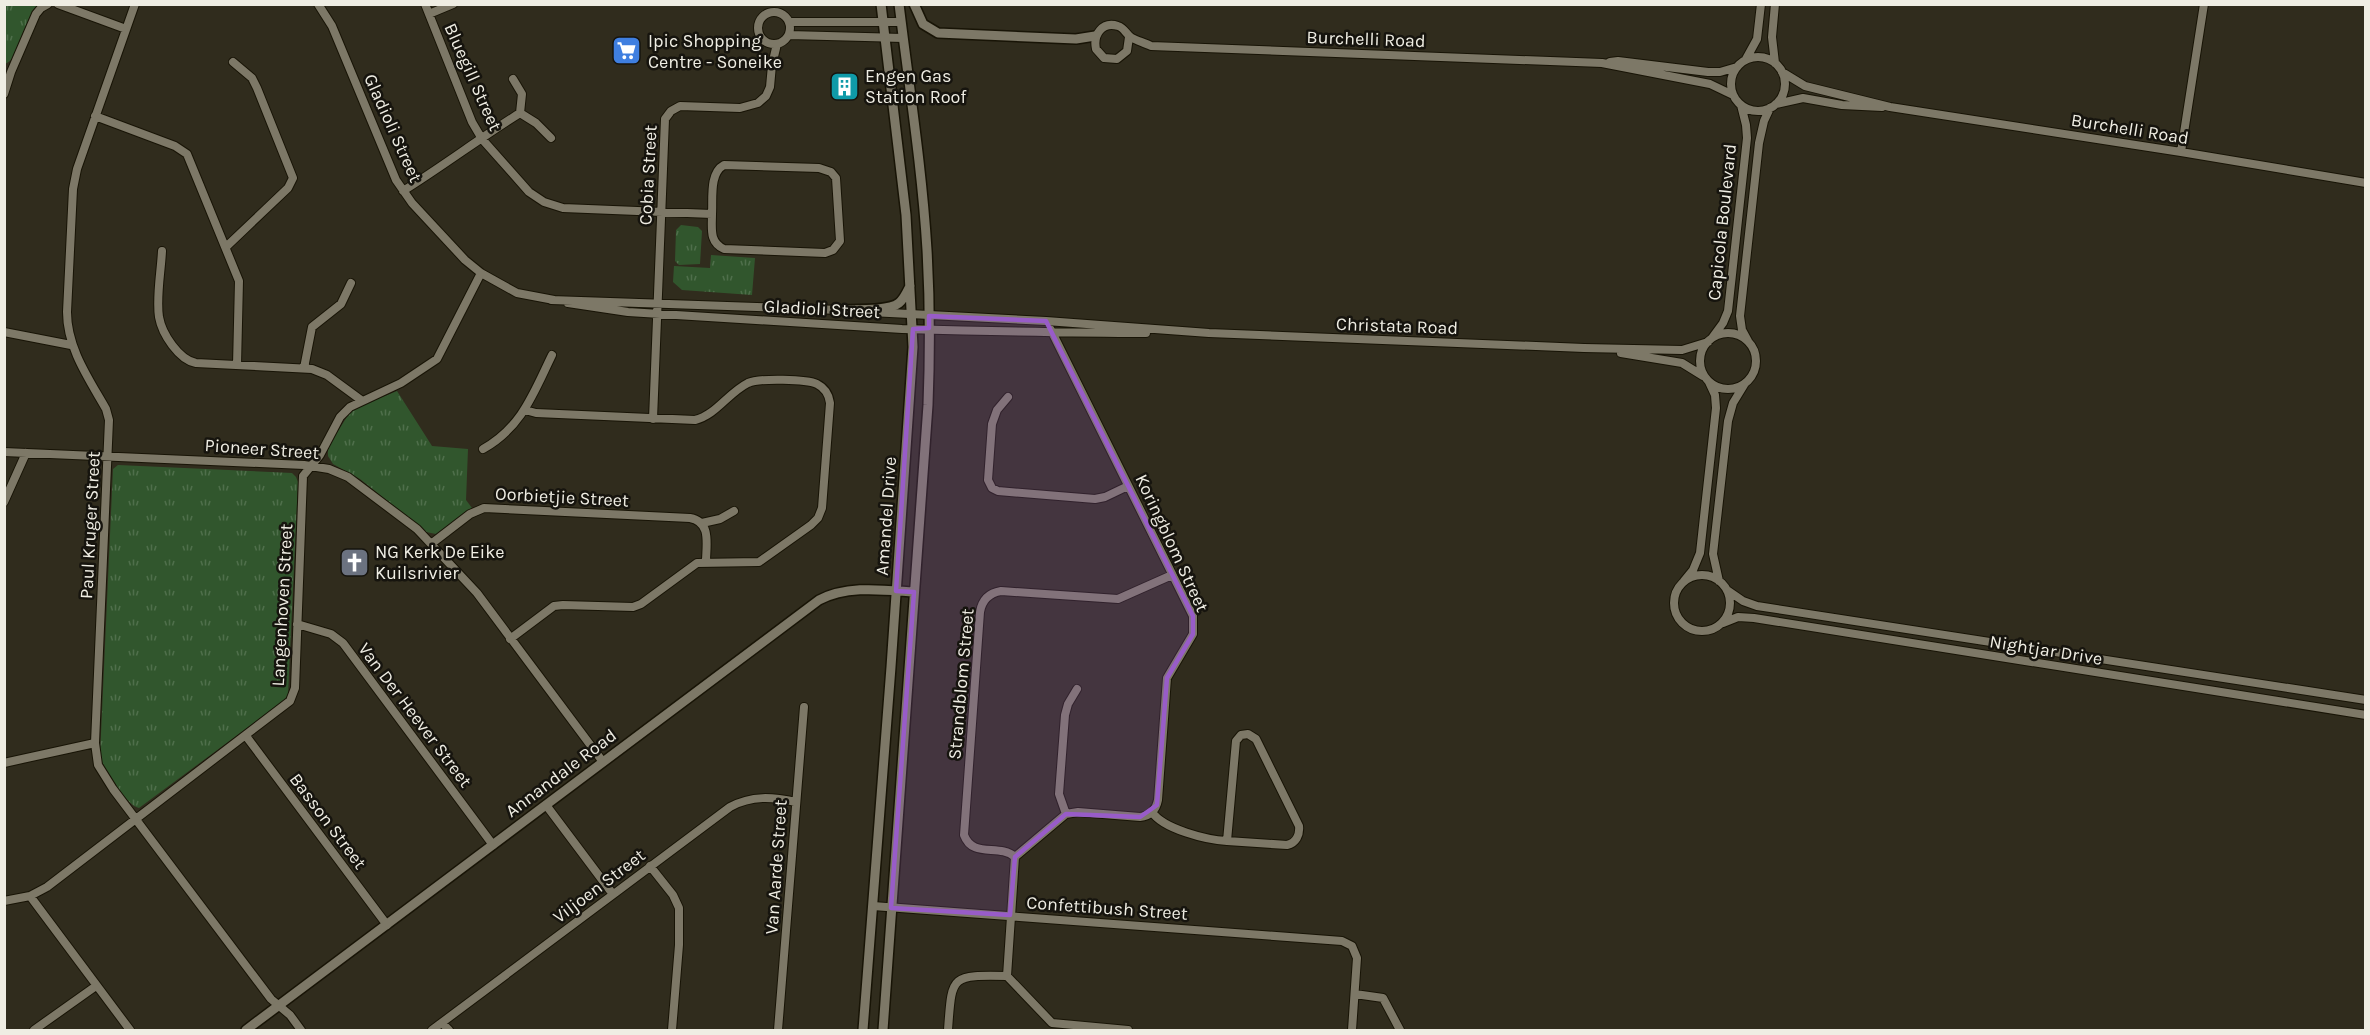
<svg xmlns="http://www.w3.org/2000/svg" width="2370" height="1035" viewBox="0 0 2370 1035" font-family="Karla,sans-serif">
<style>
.grass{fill:url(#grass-tufts)}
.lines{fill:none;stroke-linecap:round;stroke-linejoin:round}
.minor-casing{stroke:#181406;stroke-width:10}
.tertiary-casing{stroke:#181406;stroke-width:12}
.minor{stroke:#7d7867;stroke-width:8}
.tertiary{stroke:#7d7867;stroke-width:9}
.marked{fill:#985cc8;fill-opacity:0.2;stroke:#985cc8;stroke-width:4.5;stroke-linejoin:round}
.labels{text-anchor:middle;stroke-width:5;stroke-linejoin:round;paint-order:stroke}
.street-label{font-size:18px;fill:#efede3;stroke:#16140e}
.poi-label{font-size:18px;fill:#efede3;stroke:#16140e;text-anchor:start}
</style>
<defs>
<pattern id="grass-tufts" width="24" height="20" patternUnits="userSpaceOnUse" patternTransform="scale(1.5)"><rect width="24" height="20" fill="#31562d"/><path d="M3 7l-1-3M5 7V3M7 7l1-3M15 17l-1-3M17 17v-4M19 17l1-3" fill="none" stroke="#4f6f4b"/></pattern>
</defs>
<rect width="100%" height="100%" fill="#302c1d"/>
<path class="grass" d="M5 5H38C25 19 23 57 5 64Z
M681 225 698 227 702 231 700 264 679 265 675 261 676 230Z
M711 255 755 258 752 295 682 290 673 282 674 266 710 268Z
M397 391 432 446 468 449 466 500 472 508 436 534 426 532 360 479 333 464 328 456V447L350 412 360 406Z
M118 465 292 473 296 477 298 482 288 695 282 702 139 808C127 806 103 769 100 756L113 469Z"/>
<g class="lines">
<defs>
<path id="minor" d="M58 4 126 29
M135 4 77 169 73 189 67 312C67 348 89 379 106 409L109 420 95 743 98 765 113 789 271 999 290 1015 301 1030
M318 4 332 26 396 180 412 203 465 260 481 273 517 293 554 300
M425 4 472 122 482 139 529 192 544 202 563 208 712 214C713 199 709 173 724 165L819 168 831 172 836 178 840 241 833 250 825 253 724 249C709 242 712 229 712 214
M758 28a16 16 0 1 1 32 0a16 16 0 1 1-32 0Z
M429 14 453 4
M790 22H901
M789 35 903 38
M1129 37 1127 51 1117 59 1104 58 1096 49C1093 35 1102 21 1118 26 1125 28 1126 35 1132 38 1138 41 1145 43 1151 46L1602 63 1710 84 1733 95
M1731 84a27 27 0 1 1 54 0a27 27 0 1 1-54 0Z
M1746 59 1757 39 1761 4
M1610 62 1618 61 1708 72H1720L1737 67
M1775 63 1772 37 1775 4
M1782 72 1805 86 1890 107 2181 152 2366 183
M513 79 522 94 520 113
M4 94 11 72 36 14 41 8 48 4
M1776 104 1803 98 1842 105 1882 107
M95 116 175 146 187 154 239 281 237 365
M2181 152 2204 4
M403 191C443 166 480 138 520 113L536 123 551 138
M227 246 288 188 293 178 257 88 252 78 233 62
M162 251C161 272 156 297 159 317 162 334 179 360 196 363L312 369 327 375 361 400
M551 300 840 310
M568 303 628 312 902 329C983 331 1064 333 1146 333
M870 312 1046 321 1209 333 1584 348 1682 350 1708 342
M1051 330 1193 616V634L1167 678 1158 800C1156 810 1150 816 1140 817L1078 812 1066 814 1015 857 1007 976 1052 1023 1128 1030
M4 332 71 345
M1700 361a28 28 0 1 1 56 0a28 28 0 1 1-56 0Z
M1712 338 1723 323 1728 311 1747 138 1746 125 1741 105
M1748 341 1742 330 1740 316 1759 143 1764 121 1770 108
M1621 353 1682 363 1703 376
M304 368 312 327 341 304 351 283
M1008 397 997 410 992 424 988 480 992 488 998 491 1095 499 1105 497 1128 486
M653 419 665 119 671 111 680 106 740 108 758 103 766 96 770 87 772 65 777 44
M483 449C522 427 533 394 552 355
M4 452 304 465 329 469 348 477 417 529 477 593 603 762
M4 502 26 453
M702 523 720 519 734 511
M431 544 470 514 484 508 690 518C712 522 706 545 706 562
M1674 603a28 28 0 1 1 56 0a28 28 0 1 1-56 0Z
M1684 581 1693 570 1700 553 1716 408 1715 395 1709 382
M1719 581 1713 554 1728 421 1733 403 1744 385
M1727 590 1743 601 1757 606 2366 700
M1723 623 1738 617 1754 618 2366 715
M297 624 331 634 343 643 493 845
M510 639 554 606 563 605 633 607 641 604 697 563 759 562 811 525 818 518 822 508 830 403C829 395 825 388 817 384 807 379 759 378 748 383 728 393 716 415 695 420L536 413 525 410
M246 736 387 925
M4 763 95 743
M546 805 612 893
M1152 812C1163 829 1207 840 1227 841L1236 741 1241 735 1248 734 1256 739 1299 826C1300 835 1296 843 1287 845L1227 841
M1066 814 1059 794 1065 715 1068 704 1077 689
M1015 857C999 843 973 859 964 835L980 612C982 600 989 593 1001 591L1118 599 1172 575
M650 866 673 895 679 908V945L672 1030
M30 896 130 1030
M4 901 30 896 47 887 290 701 295 688 303 476 320 455 340 417 350 407 401 383 437 359 481 273
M873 906 1342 941 1352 946 1357 958 1352 1030
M1355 994 1383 998 1400 1030
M442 1023 449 1030
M34 1030 96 986
M432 1030 730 807C752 795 773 797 796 802
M778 1030 804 707
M948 1030C952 975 950 975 1007 976"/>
<path id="tertiary" d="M914 4 923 24 938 33 1076 39 1095 36
M836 310C851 309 888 312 899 303 904 299 907 292 910 286
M246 1030 819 600C848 585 883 590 914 592
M863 1030 891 667 913 347 906 215 881 4
M883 1030 928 405C930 354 930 302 927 250 922 168 909 86 899 4"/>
</defs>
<use href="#minor" class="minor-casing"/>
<use href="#tertiary" class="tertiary-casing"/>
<use href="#minor" class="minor"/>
<use href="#tertiary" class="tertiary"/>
</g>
<path class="marked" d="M929 316 1046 321 1193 616V634L1167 678 1157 805 1140 817 1066 814 1015 857 1010 915 891 908 914 592 896 591 913 329 929 328Z"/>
<defs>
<symbol id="supermarket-square" viewBox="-11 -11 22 22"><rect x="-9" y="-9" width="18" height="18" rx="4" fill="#3f7fe0" stroke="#16140e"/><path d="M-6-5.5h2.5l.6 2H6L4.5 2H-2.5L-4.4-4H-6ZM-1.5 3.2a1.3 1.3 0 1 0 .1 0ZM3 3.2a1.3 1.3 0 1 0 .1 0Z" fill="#fff"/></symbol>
<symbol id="building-square" viewBox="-11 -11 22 22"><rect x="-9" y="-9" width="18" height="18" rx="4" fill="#0f9aa8" stroke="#16140e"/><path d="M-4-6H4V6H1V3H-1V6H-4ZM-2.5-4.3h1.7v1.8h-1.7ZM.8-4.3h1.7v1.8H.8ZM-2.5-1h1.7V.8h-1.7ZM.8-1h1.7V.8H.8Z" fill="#fff"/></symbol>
<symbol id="church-square" viewBox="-11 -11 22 22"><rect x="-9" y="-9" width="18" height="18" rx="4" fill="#6b7280" stroke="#16140e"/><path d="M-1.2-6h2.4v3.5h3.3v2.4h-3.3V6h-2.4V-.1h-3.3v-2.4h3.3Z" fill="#fff"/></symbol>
</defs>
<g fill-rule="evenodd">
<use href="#supermarket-square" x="610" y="34" width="33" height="33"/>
<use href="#building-square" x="828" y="70" width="33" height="33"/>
<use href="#church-square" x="338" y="546" width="33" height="33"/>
</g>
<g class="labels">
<g class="street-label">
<text transform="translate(1366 39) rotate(2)" y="6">Burchelli Road</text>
<text transform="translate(473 77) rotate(66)" y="6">Bluegill Street</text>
<text transform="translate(393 128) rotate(66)" y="6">Gladioli Street</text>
<text transform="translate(2130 129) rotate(9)" y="6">Burchelli Road</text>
<text transform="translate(648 175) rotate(-87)" y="6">Cobia Street</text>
<text transform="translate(1722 222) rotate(-84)" y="6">Capicola Boulevard</text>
<text transform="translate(822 309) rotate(3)" y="6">Gladioli Street</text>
<text transform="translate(1397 326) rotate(2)" y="6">Christata Road</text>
<text transform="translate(262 449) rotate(4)" y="6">Pioneer Street</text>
<text transform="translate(562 497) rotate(3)" y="6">Oorbietjie Street</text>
<text transform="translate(886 516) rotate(-86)" y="6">Amandel Drive</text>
<text transform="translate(90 525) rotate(-87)" y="6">Paul Kruger Street</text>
<text transform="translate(1172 543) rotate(65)" y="6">Koringblom Street</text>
<text transform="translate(282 605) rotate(-87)" y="6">Langenhoven Street</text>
<text transform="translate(2046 650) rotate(9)" y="6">Nightjar Drive</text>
<text transform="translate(961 684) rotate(-85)" y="6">Strandblom Street</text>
<text transform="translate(415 715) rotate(53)" y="6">Van Der Heever Street</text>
<text transform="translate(561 773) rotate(-37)" y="6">Annandale Road</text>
<text transform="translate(328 821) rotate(53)" y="6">Basson Street</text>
<text transform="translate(776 867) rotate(-86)" y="6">Van Aarde Street</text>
<text transform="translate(599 886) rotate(-37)" y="6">Viljoen Street</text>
<text transform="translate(1107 908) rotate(4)" y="6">Confettibush Street</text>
</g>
<g class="poi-label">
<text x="648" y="47">Ipic Shopping<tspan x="648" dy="21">Centre - Soneike</tspan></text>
<text x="865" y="82">Engen Gas<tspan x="865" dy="21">Station Roof</tspan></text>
<text x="375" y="558">NG Kerk De Eike<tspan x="375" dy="21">Kuilsrivier</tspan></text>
</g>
</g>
<rect width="2370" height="1035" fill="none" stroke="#efede3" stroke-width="12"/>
</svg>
